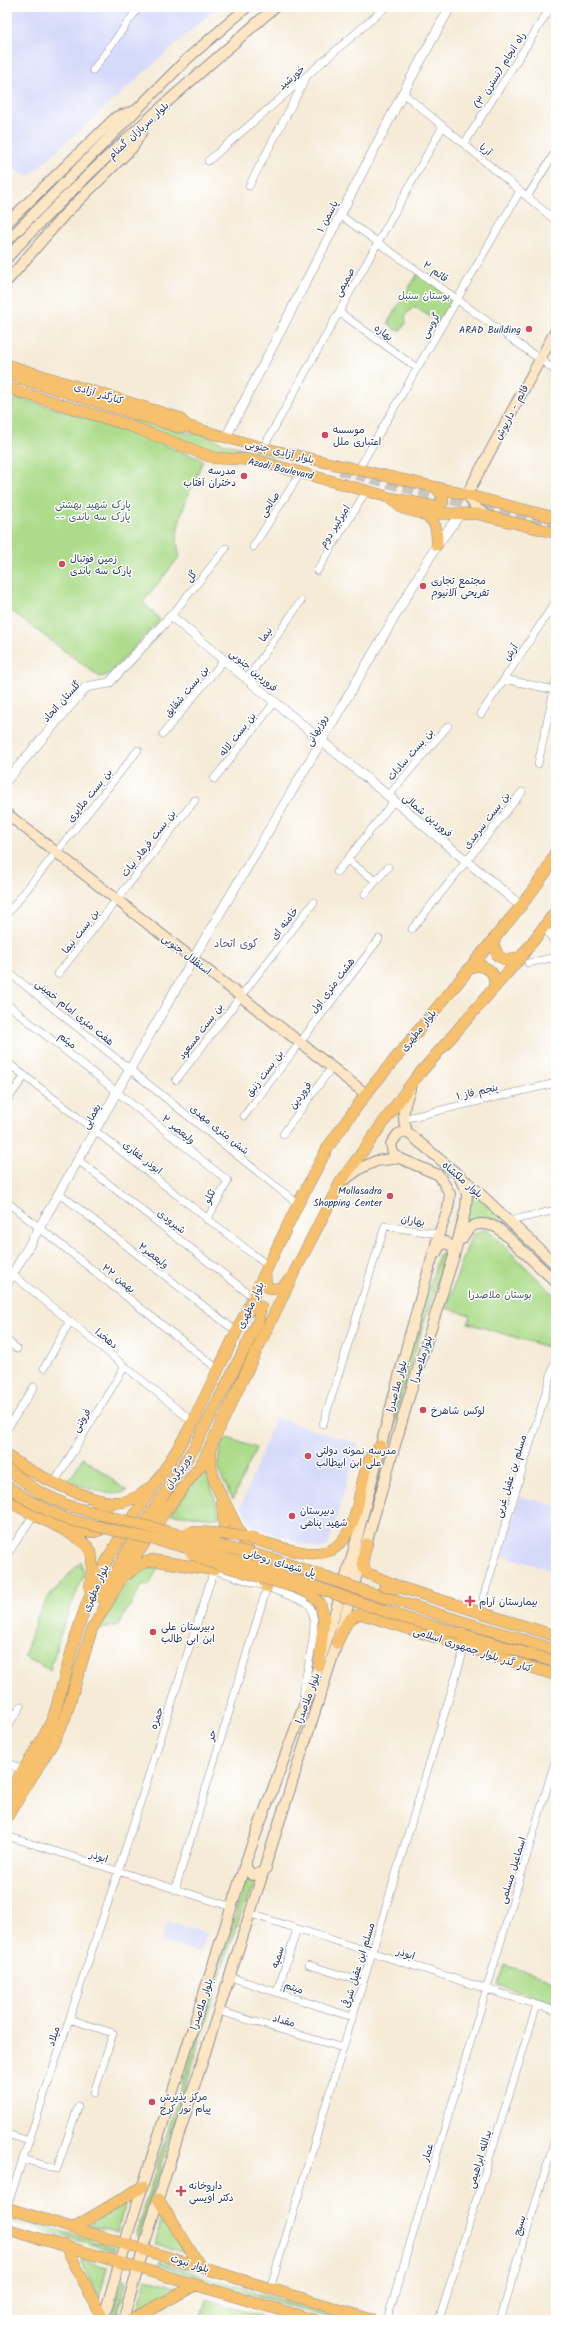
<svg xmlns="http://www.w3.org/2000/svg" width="563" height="2327" viewBox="0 0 563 2327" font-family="Kalam,'Playpen Sans Arabic',sans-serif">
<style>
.built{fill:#d4d8f9}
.green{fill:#acdb89;stroke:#648574}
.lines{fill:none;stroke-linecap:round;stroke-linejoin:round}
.primary-tunnel{stroke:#c9c5bf;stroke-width:11;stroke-dasharray:11 5.5;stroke-linecap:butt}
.minor-casing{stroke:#888d9a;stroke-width:8}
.tertiary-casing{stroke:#888d9a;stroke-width:10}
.secondary-casing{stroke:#888d9a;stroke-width:12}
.primary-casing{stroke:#888d9a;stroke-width:12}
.minor{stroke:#fff;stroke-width:7}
.tertiary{stroke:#fff;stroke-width:9}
.secondary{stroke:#fce6c4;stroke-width:10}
.primary{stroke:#f7c06c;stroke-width:11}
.primary-bridge-casing{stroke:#888d9a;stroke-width:12;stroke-linecap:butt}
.primary-bridge{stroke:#f7c06c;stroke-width:11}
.poi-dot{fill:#d1495b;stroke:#fff;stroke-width:1.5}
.labels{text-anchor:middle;stroke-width:3;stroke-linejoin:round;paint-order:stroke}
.street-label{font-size:10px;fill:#1b2f5e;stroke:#fff}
.park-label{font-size:10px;fill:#3f5a69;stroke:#fff}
.poi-label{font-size:10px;fill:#1b2f5e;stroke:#fff;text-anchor:start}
.neighbourhood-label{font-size:11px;fill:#515682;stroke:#fff}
</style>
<rect width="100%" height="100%" fill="#fff"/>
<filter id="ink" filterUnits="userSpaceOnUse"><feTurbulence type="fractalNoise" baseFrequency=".025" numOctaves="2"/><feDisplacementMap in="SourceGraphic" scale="8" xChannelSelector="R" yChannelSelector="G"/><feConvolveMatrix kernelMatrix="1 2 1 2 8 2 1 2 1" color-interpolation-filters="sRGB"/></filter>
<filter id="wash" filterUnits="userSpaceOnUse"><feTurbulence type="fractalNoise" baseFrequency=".012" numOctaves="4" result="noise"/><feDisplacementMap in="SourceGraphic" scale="16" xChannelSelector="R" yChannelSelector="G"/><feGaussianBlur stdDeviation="0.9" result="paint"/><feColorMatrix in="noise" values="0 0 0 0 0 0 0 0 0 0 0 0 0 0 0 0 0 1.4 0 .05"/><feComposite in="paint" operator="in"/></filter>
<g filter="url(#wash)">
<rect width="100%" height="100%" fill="#f5ebd7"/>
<path class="built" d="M7 7H217L28 177 7 166Z
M275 1418 359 1444 328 1546 319 1549 253 1526 241 1506Z
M520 1496 556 1506 554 1571 502 1555Z
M168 1921 206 1933 200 1953 161 1942Z"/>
<path class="green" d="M418 273 453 299 439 323 414 306 405 316 406 323 401 330H395L388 322Z
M16 397 126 430 203 460C193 487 169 527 180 556L143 602 160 620 108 675 100 677 7 608V412Z
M133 416 188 433 207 435 224 444 273 454 271 460 220 454 131 422Z
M467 1185 556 1270V1279L502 1226 475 1220 464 1224Z
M483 1230 489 1231 556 1297 554 1349 468 1323 470 1315 446 1308 471 1236Z
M444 1254 445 1257 406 1379 376 1500 373 1501 397 1391 439 1255Z
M228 1438 256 1448 233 1499C220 1475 213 1468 223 1441Z
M83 1457 127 1491C111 1499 84 1487 69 1481Z
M206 1466C209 1484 217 1499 219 1518L171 1514Z
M81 1561 84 1574 64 1623 50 1670 24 1657 38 1615 47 1599Z
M150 1566 157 1569 149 1586 143 1584 118 1625 99 1630C113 1606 124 1578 150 1566Z
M244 1877 257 1879 241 1914 224 1963 139 2237 135 2236 236 1912Z
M504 1965 556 1981V2003L498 1985Z
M126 2203 117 2232 89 2225Z
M7 2215 115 2247 114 2251 7 2220Z
M162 2216 185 2253 155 2244Z
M81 2260 107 2267 99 2299Z
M160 2262 340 2318 347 2320H335L159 2265Z
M123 2279 127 2280 116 2320H111Z
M146 2279 179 2287 137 2309Z
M206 2299 271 2320H272H200Z"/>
</g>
<g filter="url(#ink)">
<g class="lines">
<path class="primary-tunnel" d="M340 470 556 527"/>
<defs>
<path id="minor" d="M93 70 139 7
M403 93 556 221
M464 144 551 7
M208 161 386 7
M249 186 306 78
M527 197 556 151
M340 215 556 371
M339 312 417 368
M263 448 443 126
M358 470 520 191
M253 547 301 472
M317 571 367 490
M171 616 226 548
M247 679 301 601
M504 679 554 690
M481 714 556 601
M163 734 224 660
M538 764 556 680
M214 779 275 702
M388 796 448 726
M347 860 376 881
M337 872 394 801
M365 894 388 867
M7 914 138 750
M544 927 556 944
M412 929 522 792
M528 963 556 957
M7 971 298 1204
M58 974 195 800
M7 1004 228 1181 207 1220
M7 1062 268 1266
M176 1080 314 902
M7 1100 25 1076
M244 1116 379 939
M403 1119 556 1083
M283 1134 332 1067
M78 1160 253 1297
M59 1193 237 1332
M7 1202 219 1370
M509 1221 556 1210
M7 1270 193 1422
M7 1340 17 1349
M44 1368 70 1321
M323 1424 385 1226 439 1234
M7 1429 34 1387
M54 1483 125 1366
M7 1555 33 1516
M483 1598 556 1359
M7 1727 21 1706
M7 1761 22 1771
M7 1836 232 1907
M175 1890 267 1587
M251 1914 556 2011
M309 1965 363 1982
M230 1977 352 2017
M277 1992 297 1929
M219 2011 343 2048
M69 2019 113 2033 94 2093
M7 2134 29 2141
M23 2159 57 2169 78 2107
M7 2207 118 1872 214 1570 267 1587 308 1603C324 1625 302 1674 303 1703
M270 2289 465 1646
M387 2320 556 1758
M439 2320 537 2005
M500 2320 556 2136"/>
<path id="tertiary" d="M226 437 403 93 450 7
M7 780 86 687 109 683 171 616 521 906
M7 1284 193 959 437 545 460 514"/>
<path id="secondary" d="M7 223 116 117 134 111
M7 241 187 59 247 7
M7 258C89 168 184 87 275 7
M7 281 65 214 133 147 142 131
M486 515 477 509 467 494 556 330
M7 814 366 1094
M410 1089C404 1105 401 1116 407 1132L473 1187 556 1265
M399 1158 393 1153 391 1144 398 1134 407 1132
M462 1239C470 1222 482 1221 498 1228L556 1282
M436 1253 439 1247 445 1242 453 1247 454 1256
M246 1861V1868L252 1875 261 1873 266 1868
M103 2320 130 2226 246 1861 319 1665 351 1560 409 1338 439 1234 448 1209 450 1194 439 1175 399 1158 376 1161 361 1168 344 1180
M123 2320 158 2199 337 1643 409 1397 454 1256 466 1208 467 1194 458 1174"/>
<path id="primary" d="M7 365 179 418 187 426
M7 374 178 427 187 426 263 448 435 487 556 518
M7 388 128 425 214 458 255 460 378 494 390 498 402 508 420 513 478 514 556 533
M392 498 437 507 443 502V496L435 487
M422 514C437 520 437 530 437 545
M496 937 493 943 498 956 506 960 521 957
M470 967C484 963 497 971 494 986
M265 1273 266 1285 271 1289 282 1288 288 1281
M211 1447V1467L215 1483 267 1587
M7 1456C30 1472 94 1506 121 1502 131 1501 142 1495 149 1488
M7 1500C25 1513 85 1535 91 1552 94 1563 91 1578 90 1589
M67 1530 94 1532 100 1530 107 1514 106 1508 95 1500
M367 1544C364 1554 360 1564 367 1573L402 1588 556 1636
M332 1550C362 1530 356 1488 370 1458 372 1454 377 1450 380 1446
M127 1574 140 1565 152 1560 214 1570 224 1527 222 1499
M102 1598 130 1546 194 1448 246 1346 258 1322 261 1307 255 1305 246 1313
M381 1616 378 1607 383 1590 388 1587 399 1588
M464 1622 556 1650
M461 1634 556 1662
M337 1643C343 1631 347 1615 362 1614L556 1675
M319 1665 324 1619 320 1603
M7 1796C22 1771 40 1747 52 1720 57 1709 59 1695 63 1683 71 1654 78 1624 90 1596 116 1533 161 1482 193 1422L298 1204 328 1147 366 1094 521 906 546 872 556 851
M7 1817 54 1741 65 1718 92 1629 121 1579 166 1510 200 1466 211 1445 294 1273 340 1183 414 1080 521 957 556 911
M158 2199 200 2266
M7 2208 373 2320
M73 2228 142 2187
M7 2229 314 2320
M65 2245 103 2319
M131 2320 196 2285"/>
</defs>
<use href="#minor" class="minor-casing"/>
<use href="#tertiary" class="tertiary-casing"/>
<use href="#secondary" class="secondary-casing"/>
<use href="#primary" class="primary-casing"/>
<use href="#minor" class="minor"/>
<use href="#tertiary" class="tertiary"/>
<use href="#secondary" class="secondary"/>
<use href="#primary" class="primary"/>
<defs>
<path id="primary-bridge" d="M7 1469 39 1492 69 1506 276 1560 367 1592 464 1622
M7 1486 31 1502 66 1519 177 1545 260 1568 399 1616 461 1634
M190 1532C210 1532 229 1534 248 1538 275 1544 306 1560 332 1550
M191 1553 207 1561 300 1589 310 1594 320 1603"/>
</defs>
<use href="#primary-bridge" class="primary-bridge-casing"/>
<use href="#primary-bridge" class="primary-bridge"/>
</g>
</g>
<g class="poi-dot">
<circle cx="529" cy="329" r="4"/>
<circle cx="325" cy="435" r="4"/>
<circle cx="244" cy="476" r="4"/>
<circle cx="62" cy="564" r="4"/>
<circle cx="423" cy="586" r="4"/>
<circle cx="390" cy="1196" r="4"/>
<circle cx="423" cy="1410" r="4"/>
<circle cx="308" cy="1456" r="4"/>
<circle cx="292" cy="1516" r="4"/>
<path d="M468 1595h4v4h4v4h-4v4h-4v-4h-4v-4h4z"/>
<circle cx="153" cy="1632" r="4"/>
<circle cx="152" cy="2102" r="4"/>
<path d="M179 2185h4v4h4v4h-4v4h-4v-4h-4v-4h4z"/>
</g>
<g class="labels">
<g class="street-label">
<text transform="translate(499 70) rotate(-58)" y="4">راه انجام (نسترن ۳)</text>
<text transform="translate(291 77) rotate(-41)" y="4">خورشید</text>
<text transform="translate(138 130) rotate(-43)" y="4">بلوار سربازان گمنام</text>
<text transform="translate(486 149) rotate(40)" y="4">آریا</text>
<text transform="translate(327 216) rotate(-63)" y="4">یاسمن ۱</text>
<text transform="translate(436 271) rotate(36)" y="4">قائم ۲</text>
<text transform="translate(344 282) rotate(-61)" y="4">صمیمی</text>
<text transform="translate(430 325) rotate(-60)" y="4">گروسی</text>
<text transform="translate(384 332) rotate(36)" y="4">بهاره</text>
<text transform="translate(99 393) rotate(17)" y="4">کنارگذر آزادی</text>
<text transform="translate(511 412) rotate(-62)" y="4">قائم - داریوش</text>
<text transform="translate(280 451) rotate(14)" y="4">بلوار آزادی جنوبی</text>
<text transform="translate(281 468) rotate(13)" y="4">Azadi Boulevard</text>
<text transform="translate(269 504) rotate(-57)" y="4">صالحی</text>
<text transform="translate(334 526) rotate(-58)" y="4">امیرکبیر دوم</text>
<text transform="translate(191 576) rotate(-51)" y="4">گل</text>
<text transform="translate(265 634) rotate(-55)" y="4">نیما</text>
<text transform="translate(510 652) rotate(-56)" y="4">آرش</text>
<text transform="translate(254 670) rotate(40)" y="4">فروردین جنوبی</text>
<text transform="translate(186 691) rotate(-50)" y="4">بن بست شقایق</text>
<text transform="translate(61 701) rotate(-48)" y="4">گلستان اتحاد</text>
<text transform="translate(316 730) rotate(-60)" y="4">روزبهانی</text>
<text transform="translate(237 734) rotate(-52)" y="4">بن بست لاله</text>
<text transform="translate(410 754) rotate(-49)" y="4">بن بست سادات</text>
<text transform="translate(89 795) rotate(-51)" y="4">بن بست ملایری</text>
<text transform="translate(428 815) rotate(40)" y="4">فروردین شمالی</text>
<text transform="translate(486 820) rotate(-52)" y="4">بن بست سرمدی</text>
<text transform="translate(148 843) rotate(-52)" y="4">بن بست فرهاد بیات</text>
<text transform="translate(284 923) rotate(-52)" y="4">خامنه ای</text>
<text transform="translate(80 931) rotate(-52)" y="4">بن بست نیما</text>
<text transform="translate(187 954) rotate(38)" y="4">استقلال جنوبی</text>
<text transform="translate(332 985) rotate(-53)" y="4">هشت متری اول</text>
<text transform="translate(75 1012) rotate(39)" y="4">هفت متری امام خمینی</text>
<text transform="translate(418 1030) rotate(-51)" y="4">بلوار مطهری</text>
<text transform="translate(200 1031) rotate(-53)" y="4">بن بست مسعود</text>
<text transform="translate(68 1040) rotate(39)" y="4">میثم</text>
<text transform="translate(264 1073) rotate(-53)" y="4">بن بست زنبق</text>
<text transform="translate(477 1091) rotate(-13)" y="4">پنجم فاز ۱</text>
<text transform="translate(300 1095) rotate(-54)" y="4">فروردین</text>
<text transform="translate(91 1116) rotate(-60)" y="4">یغمایی</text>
<text transform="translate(179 1129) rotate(39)" y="4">ولیعصر ۲</text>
<text transform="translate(220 1129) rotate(39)" y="4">شش متری مهدی</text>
<text transform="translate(143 1157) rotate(38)" y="4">ابوذر غفاری</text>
<text transform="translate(463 1179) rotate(41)" y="4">بلوار ملکشاه</text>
<text transform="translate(209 1196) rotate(-62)" y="4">تکلو</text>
<text transform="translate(413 1220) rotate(9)" y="4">بهاران</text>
<text transform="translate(172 1221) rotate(38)" y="4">شیرودی</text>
<text transform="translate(154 1255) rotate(38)" y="4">ولیعصر۲</text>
<text transform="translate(119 1278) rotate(39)" y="4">۲۲ بهمن</text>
<text transform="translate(250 1305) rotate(-65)" y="4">بلوار مطهری</text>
<text transform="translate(107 1338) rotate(39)" y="4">دهخدا</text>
<text transform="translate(421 1359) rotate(-72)" y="4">بلوارملاصدرا</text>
<text transform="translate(396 1386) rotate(-75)" y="4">بلوار ملاصدرا</text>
<text transform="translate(81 1420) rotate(-59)" y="4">فروتنی</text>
<text transform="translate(178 1471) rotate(-56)" y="4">دوربرگردان</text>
<text transform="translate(510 1476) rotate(-73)" y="4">مسلم بن عقیل غربی</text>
<text transform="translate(280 1562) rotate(17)" y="4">پل شهدای روحانی</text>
<text transform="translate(95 1588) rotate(-66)" y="4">بلوار مطهری</text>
<text transform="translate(473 1649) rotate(18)" y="4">کنار گذر بلوار جمهوری اسلامی</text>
<text transform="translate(307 1698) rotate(-70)" y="4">بلوار ملاصدرا</text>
<text transform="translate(156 1718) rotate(-72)" y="4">حمزه</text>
<text transform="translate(211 1735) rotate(-73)" y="4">حر</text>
<text transform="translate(99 1856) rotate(18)" y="4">ابوذر</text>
<text transform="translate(512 1870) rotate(-73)" y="4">اسماعیل مسلمی</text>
<text transform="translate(406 1953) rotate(18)" y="4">ابوذر</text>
<text transform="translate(277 1957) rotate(-73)" y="4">سمیه</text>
<text transform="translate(358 1965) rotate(-73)" y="4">مسلم ابن عقیل شرقی</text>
<text transform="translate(294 1987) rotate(18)" y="4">میثم</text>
<text transform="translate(201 2004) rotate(-72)" y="4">بلوار ملاصدرا</text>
<text transform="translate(284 2020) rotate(16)" y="4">مقداد</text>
<text transform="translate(53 2036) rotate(-72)" y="4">میلاد</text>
<text transform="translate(427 2152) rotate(-73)" y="4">عمار</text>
<text transform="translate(479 2159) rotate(-73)" y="4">یدالله ابراهیمی</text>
<text transform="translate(519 2225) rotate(-73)" y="4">بسیج</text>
<text transform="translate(190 2263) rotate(17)" y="4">بلوار نبوت</text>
</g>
<g class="park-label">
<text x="424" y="299">بوستان سنبل</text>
<text x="93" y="508">پارک شهید بهشتی<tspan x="93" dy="12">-- پارک سه باندی</tspan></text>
<text x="500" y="1298">بوستان ملاصدرا</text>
</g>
<g class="poi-label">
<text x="521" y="333" text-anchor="end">ARAD Building</text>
<text x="333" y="433">موسسه<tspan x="333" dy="12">اعتباری ملل</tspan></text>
<text x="236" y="474" text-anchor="end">مدرسه<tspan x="236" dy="12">دختران آفتاب</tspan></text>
<text x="70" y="562">زمین فوتبال<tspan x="70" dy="12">پارک سه باندی</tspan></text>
<text x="431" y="584">مجتمع تجاری<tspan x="431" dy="12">تفریحی آلانیوم</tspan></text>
<text x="382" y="1194" text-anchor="end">Mollasadra<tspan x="382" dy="12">Shopping Center</tspan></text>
<text x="431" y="1414">لوکس شاهرخ</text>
<text x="316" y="1454">مدرسه نمونه دولتی<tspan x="316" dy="12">علی ابن ابیطالب</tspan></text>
<text x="300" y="1514">دبیرستان<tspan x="300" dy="12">شهید پناهی</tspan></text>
<text x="479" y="1605">بیمارستان آرام</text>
<text x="161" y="1630">دبیرستان علی<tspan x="161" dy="12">ابن ابی طالب</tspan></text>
<text x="160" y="2100">مرکز پذیرش<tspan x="160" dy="12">پیام نور کرج</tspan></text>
<text x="189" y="2189">داروخانه<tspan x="189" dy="12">دکتر اویسی</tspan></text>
</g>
<g class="neighbourhood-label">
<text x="236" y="947">کوی اتحاد</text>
</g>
</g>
<rect width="563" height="2327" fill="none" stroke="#fff" stroke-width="24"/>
</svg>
